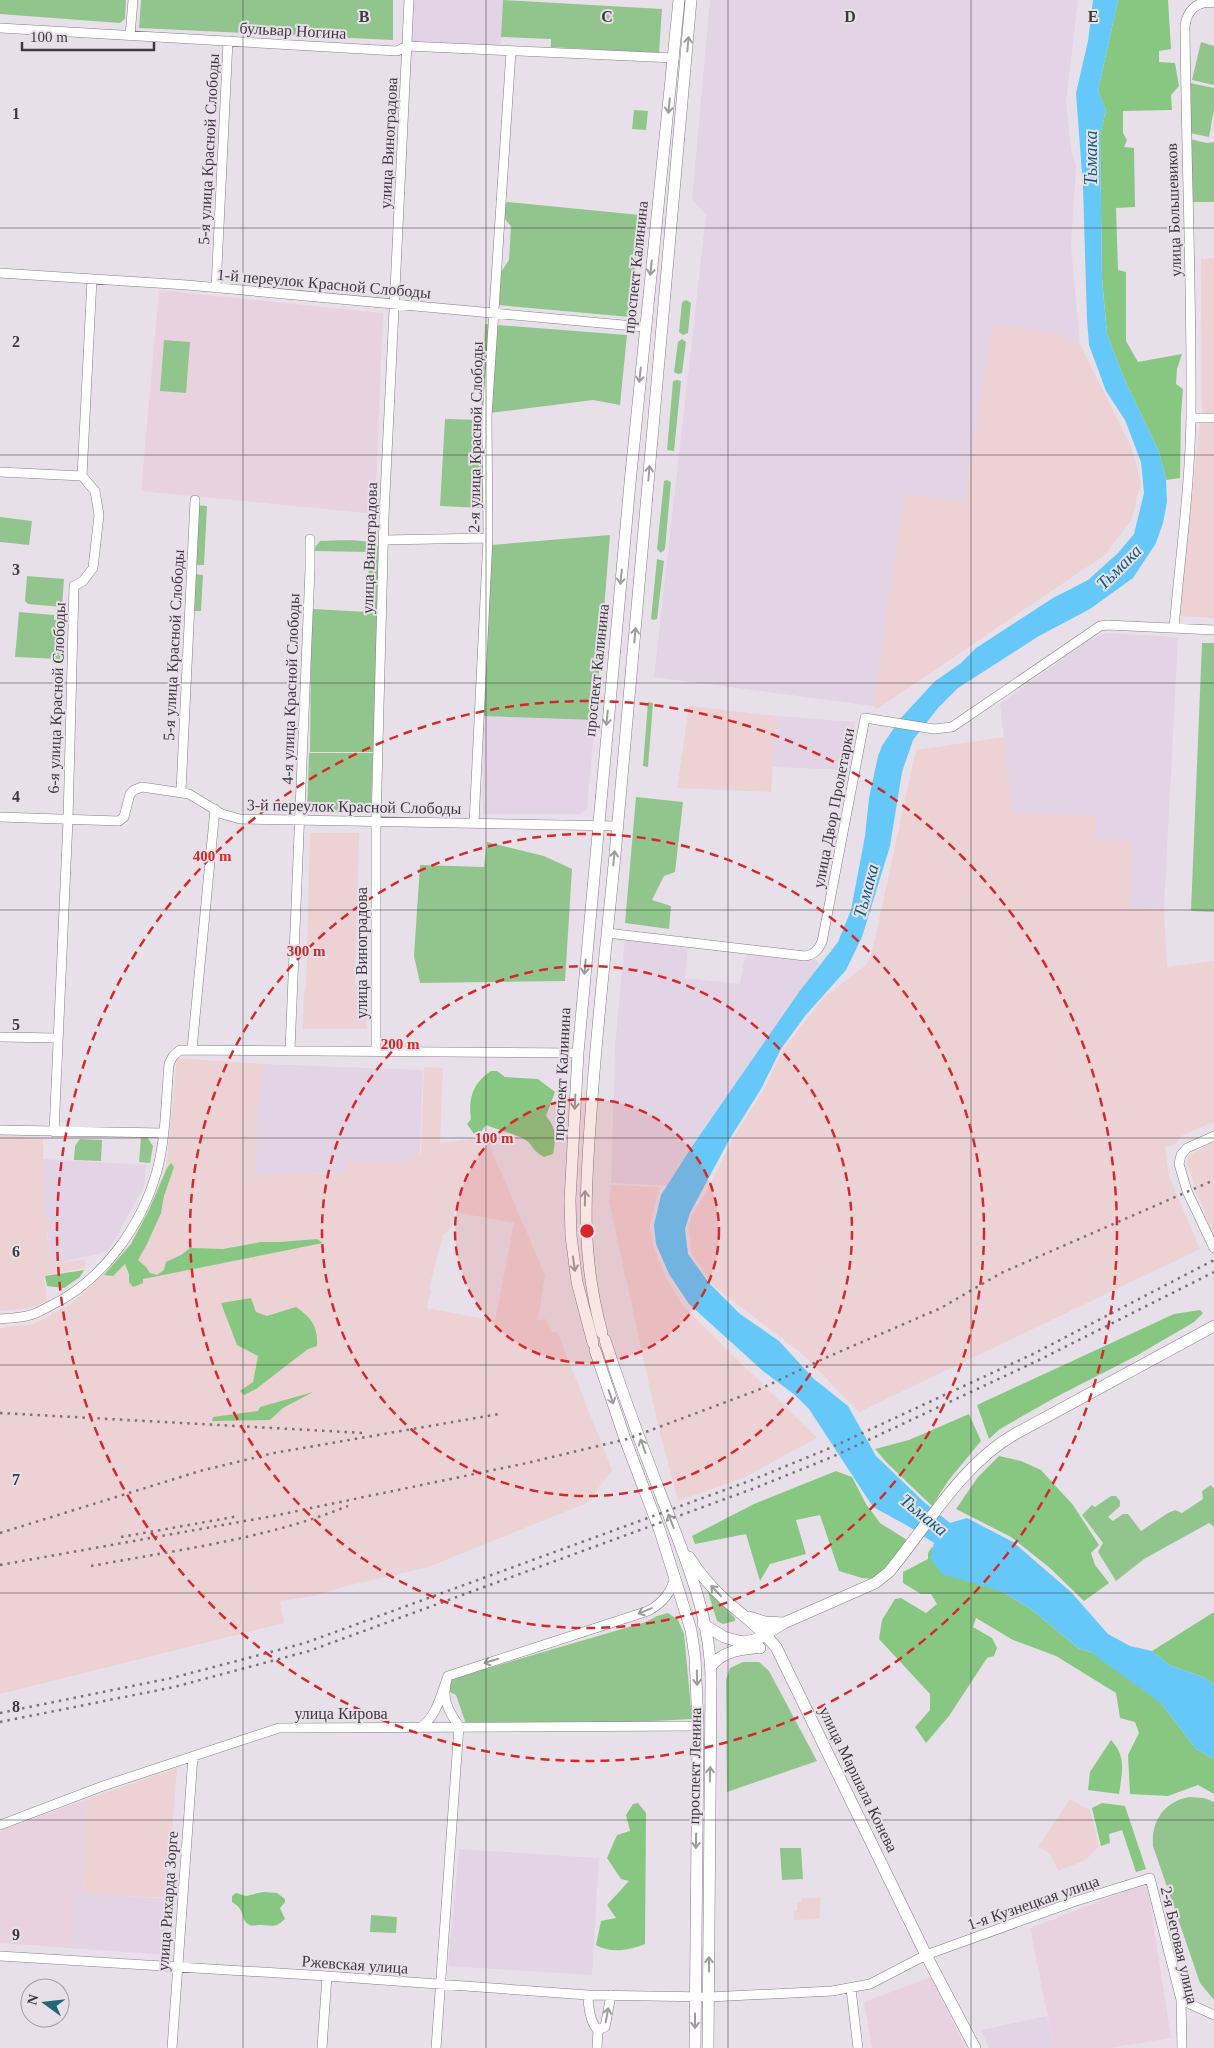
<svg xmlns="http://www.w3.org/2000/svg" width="1214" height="2048" viewBox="0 0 1214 2048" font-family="Georgia,serif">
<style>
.built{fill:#e2d4e4}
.industrial{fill:#ecd2d4;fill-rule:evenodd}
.education{fill:#e8d2df}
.green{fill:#92c58d;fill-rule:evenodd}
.forest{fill:#87c782}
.water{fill:#65c8f9}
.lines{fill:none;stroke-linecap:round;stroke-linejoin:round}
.river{stroke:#65c8f9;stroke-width:16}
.minor-casing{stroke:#867e87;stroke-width:10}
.major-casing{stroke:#867e87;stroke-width:12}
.minor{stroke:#fff;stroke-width:9}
.major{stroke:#fff;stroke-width:11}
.rail{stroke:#797379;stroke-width:2.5;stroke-dasharray:2.5 5;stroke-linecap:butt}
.oneway{stroke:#9e9c9e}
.grid{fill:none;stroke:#3e3a3e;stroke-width:1;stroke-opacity:0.55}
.ring{fill:none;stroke:#d62828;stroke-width:2.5;stroke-dasharray:9 6}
.labels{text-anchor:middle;stroke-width:4;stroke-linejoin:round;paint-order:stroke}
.street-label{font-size:16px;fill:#3e3a3e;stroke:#e8e0e9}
.water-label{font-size:18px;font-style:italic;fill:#0d5d7d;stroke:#e8e0e9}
.grid-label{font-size:16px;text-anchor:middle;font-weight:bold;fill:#3e3a3e;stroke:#e8e0e9;stroke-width:4;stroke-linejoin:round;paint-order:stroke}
.centre{fill:#d62828;stroke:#e8e0e9;stroke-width:2.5}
.ring-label{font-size:15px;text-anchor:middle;font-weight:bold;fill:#d62828;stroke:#e8e0e9;stroke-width:4;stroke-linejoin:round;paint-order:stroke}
</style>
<rect width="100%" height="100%" fill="#e8e0e9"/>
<path class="built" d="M412 0H503L501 46 410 41Z
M710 0H1078L1066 102 1071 150 1076 167 1071 245 1080 344 1055 332 993 324 964 502 905 494 873 706 654 677 706 215 692 200Z
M1107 633 1178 637 1164 909 1129 907 1133 841 1096 839 1012 813 1000 704 1090 639Z
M483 716 595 720 587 809 581 814H483Z
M777 716 855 722 850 770 773 767Z
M625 939 688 948 685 978 740 984 745 955 817 960 820 964 749 1064 670 1186 611 1183 615 1045Z
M263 1064 423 1070 420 1154H413L412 1158 408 1161 347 1162V1173L253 1175 258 1132 253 1131 263 1077Z
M42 1159 146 1165 144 1187 109 1250 99 1254 53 1264 44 1217Z
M459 1849 599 1858 592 1975 448 1966Z
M75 1893 171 1899 167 1955 70 1948Z
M1047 2016 1054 2048H989L981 2030Z"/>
<path class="industrial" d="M1214 258V413H1202L1201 259Z
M993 324 1055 332 1080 344 1131 446 1141 482 1132 519 1105 555 877 709 873 706 905 494 964 502Z
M1200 422H1214V618L1179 616Z
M689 706 777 716 771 792 677 788Z
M1004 737 1013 813 1096 816V839L1133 841 1129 907 1164 909 1167 967 1214 961V1122L1181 1136 1175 1145 1165 1147 1169 1176 1200 1249 859 1412 801 1353 713 1286 692 1254 688 1228 692 1215 706 1192 732 1140 764 1089 783 1050 823 998 867 964 872 952 916 750Z
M310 833H359L355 985 365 986 367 1029H303L304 994 306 987Z
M177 1058 263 1064V1077L254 1130 258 1131 254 1175 347 1173V1162L408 1161 412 1158 413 1154H421L424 1067 443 1068 440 1143 486 1137 545 1275 538 1320 546 1319 552 1332 557 1331 612 1470 587 1503 428 1567 343 1587 314 1596 280 1601 284 1623 0 1694V1328L33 1324 70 1305 102 1276 130 1244 148 1210 166 1168ZM455 1212 514 1223 495 1321 427 1308 431 1291 429 1288 443 1235 451 1228Z
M0 1135 43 1139 44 1217 52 1226 46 1232 53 1264 85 1259V1268L44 1275 47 1302 23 1309 0 1311Z
M1214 1141V1238L1187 1164 1188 1156Z
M611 1185 659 1187 650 1225 653 1245 667 1279 684 1307 817 1438 743 1478 678 1501 658 1425 609 1202Z
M177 1768 167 1898 83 1894 87 1799Z
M1070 1799 1090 1810 1099 1846 1086 1860 1058 1871 1050 1853 1038 1847Z
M801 1898H821L819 1919 794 1920V1911H797V1902H801Z"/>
<path class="education" d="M159 290 383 313 375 514 141 491Z
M87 1799 83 1894H75L70 1948 0 1943V1831Z
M1147 1883 1171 2038 1109 2048H1054L1030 1928Z
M931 1977 966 2048H872L864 2002Z"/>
<path class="green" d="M0 0H126L125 19 120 23 0 14Z
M141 0H393V40L139 28Z
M503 0 662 9 659 53 551 47V39L501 37Z
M1201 42 1214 46V85L1192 80Z
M1190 83 1214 88V109L1209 137 1190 133Z
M634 110 648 111 646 130 632 129Z
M1190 139 1207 143 1214 142V202H1192Z
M508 202 640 215 630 317 498 305 501 272 509 260 511 226 502 216 505 203Z
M686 300 691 303 688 333 683 335 679 332 682 302Z
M485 324 627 335 620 405 593 400 481 414Z
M682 339 686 342 682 373 678 374 674 372 678 342Z
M164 340 190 342 186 393 160 391Z
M677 380 681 381 674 451 667 450 673 381Z
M445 419 485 420 483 508 440 506Z
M667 480 671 482 665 549 661 553 657 549 664 481Z
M197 505 207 506 204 565H194Z
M0 517 32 521 29 545 0 542Z
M610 535 595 720 483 716 491 545Z
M320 541C335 541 372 537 381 549L373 752H310L312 551ZM314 551 369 552 368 612 313 609Z
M657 559 664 561 657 619 654 620 651 619Z
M194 574 203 575 201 611H192Z
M27 576 64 579 62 607 28 604 25 601Z
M19 612 54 615V620H62L60 659 15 657Z
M1202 643H1214V912L1191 911Z
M648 702 653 703 648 767 643 766Z
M309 753H373L371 810 366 812 307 813Z
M636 797 683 802 675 872 664 876 652 900 671 906 669 929 625 923Z
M487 842 544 856 572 869 565 981 420 983 414 956 420 865 484 867Z
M141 1137H147L153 1146 150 1163 139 1162Z
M80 1139 102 1140 101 1161 74 1160 75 1146Z
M1211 1485 1214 1489V1527L1209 1523 1144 1559 1116 1581 1098 1552 1103 1543 1082 1515 1092 1505 1095 1507 1111 1496H1116L1120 1501V1506L1108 1517 1113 1521 1123 1514H1128L1141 1531 1168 1513 1175 1510 1182 1513 1203 1499 1202 1491Z
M707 1589 735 1618V1621L723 1624 717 1621Z
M668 1613 678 1620 684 1634 692 1719 615 1723 466 1724 456 1695 448 1691 451 1679 646 1622 657 1616Z
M743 1662H759L769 1671 817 1761 727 1792 726 1680 730 1668Z
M1189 1797 1204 1798 1214 1802V2000L1200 1983 1153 1846C1151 1821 1164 1802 1189 1797Z
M801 1848 803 1879 782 1880 780 1848Z
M371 1915 397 1917 396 1933 370 1932Z"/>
<path class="forest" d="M1118 0H1168L1171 49 1159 51V62L1175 63 1179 86 1171 95 1172 110 1123 111V133L1127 140 1124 147 1134 148 1135 207 1116 208 1118 270 1126 272V341L1138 362 1182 354 1177 369 1176 384 1183 389 1181 414 1180 478 1166 480 1159 452 1123 376 1107 334 1102 279 1100 135 1106 110 1098 91Z
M491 1071H497L505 1077 538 1079 555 1092 546 1116C557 1129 556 1138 553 1154L544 1157C532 1151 533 1144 524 1139 512 1133 498 1130 486 1125L481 1132 474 1134 467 1124 471 1119C468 1098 473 1083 491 1071Z
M171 1163 174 1167 164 1196 161 1213 147 1244 138 1260 146 1267 150 1273 157 1275 164 1270 166 1262 181 1255 190 1248 223 1249 261 1242H280L317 1239 323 1243 143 1279V1283L133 1287 129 1282V1274L125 1264 113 1276 104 1275 131 1244 149 1210 167 1168Z
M84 1270 80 1277 64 1288 47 1286 45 1276Z
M251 1298 256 1312 267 1316 296 1307C312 1318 318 1327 317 1346L308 1349 256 1389 244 1395 240 1391 253 1382 258 1356 237 1345 221 1303Z
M1200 1310 1203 1313 1194 1322 1136 1356 1056 1397 1000 1429 989 1439 977 1405 1174 1314Z
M313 1392 283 1408 270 1420 212 1421 213 1417 258 1411 260 1407Z
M969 1414 981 1441 948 1481 932 1506 886 1462 875 1449 909 1440Z
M999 1456 1021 1461 1041 1470 1073 1505 1099 1545 1091 1553 1095 1565 1109 1583 1084 1601 1050 1568 1011 1537 956 1509 978 1477Z
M836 1471 852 1477 866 1504 880 1523 907 1540 876 1579 862 1578 839 1571 820 1515 796 1520 806 1554 770 1564 760 1581 746 1534 695 1544 692 1536 754 1504Z
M932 1547 995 1579 1003 1592 1031 1609 1078 1648 1119 1662 1144 1681 1196 1749 1214 1759V1794L1198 1785 1168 1796 1130 1794 1128 1755 1139 1733 1135 1722 1120 1718 1116 1693 1056 1656 1013 1640 976 1618 973 1627 992 1638 997 1648 994 1656 987 1658 949 1716 926 1743 915 1727 930 1710V1694L879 1639 882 1620 895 1599 901 1598 926 1613 937 1604 931 1594H921L903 1583V1572L928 1559V1553Z
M1214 1612V1685L1203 1677 1169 1665 1152 1651Z
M1111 1740C1127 1757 1122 1773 1119 1794L1088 1790 1090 1772Z
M638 1803 646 1813 645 1944C630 1950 611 1954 596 1945L601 1921 616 1918 607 1905 629 1881 621 1879 607 1858 617 1835 630 1831 626 1815 633 1804Z
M1102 1803 1125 1806 1146 1869 1136 1872 1122 1830 1109 1834 1110 1843 1101 1846 1092 1808Z
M263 1892 277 1893 285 1899V1902L280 1908 285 1919C273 1930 272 1924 259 1925 255 1925 251 1927 248 1924 240 1918 246 1910 232 1902V1896L236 1893 246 1896Z"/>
<path class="water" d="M1093 0H1118L1098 91 1106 110 1100 135 1102 279 1107 334 1123 376 1159 452 1166 480 1167 502 1163 523 1156 543 1133 578 1090 609 1039 636 958 688 938 708 913 740 902 772 890 846 862 937 846 970 805 1016 781 1049 761 1089 729 1140 690 1213 685 1229 688 1254 709 1283 740 1314 779 1341 814 1379 848 1406 876 1456 924 1502 950 1523 967 1518 1013 1542 1071 1592 1108 1634 1130 1646 1152 1651 1169 1665 1203 1677 1214 1685V1759L1196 1749 1144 1681 1119 1662 1078 1648 1031 1609 1003 1592 942 1574 930 1558 934 1543 908 1526 873 1507 809 1409 795 1395 763 1371 689 1304 669 1274 656 1244 654 1225 661 1195 693 1145 799 992 838 942 851 910 865 836 869 798 878 756 882 746 900 719 934 682 961 663 976 648 1053 598 1088 580 1118 553 1134 534 1144 493 1141 462 1125 420 1106 391 1089 345 1087 319 1083 187 1076 93 1088 41Z"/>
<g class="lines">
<path class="river" d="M1101 1650 1162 1694"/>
<defs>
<path id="minor" d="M0 28 397 51 407 46 674 58
M130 36 133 0
M0 273 187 285 645 327
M216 288 228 41
M1191 418H1214
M0 472 82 476
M384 540 488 538
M1174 628C1180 558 1190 487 1191 416 1192 286 1186 156 1185 26 1187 10 1198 0 1214 3
M181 791 195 500
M0 817 119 821 124 817 130 794 134 790 142 787 189 794 222 814 240 819 617 826
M474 823 488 538 487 417 511 51
M607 933 805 956C814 955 818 950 822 942L865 718 934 729 952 727 1100 626 1107 625 1214 630
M0 1037 57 1038
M192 1049 215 809
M290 1050 310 569V539
M376 1051V822L384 516 409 0
M0 1130 163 1133
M54 1132 68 820 74 586 83 581 93 568 99 515 95 491 82 476 92 279
M1214 1136 1187 1148 1181 1155 1179 1164 1187 1191 1214 1248
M0 1319C10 1318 21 1318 30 1315 36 1314 42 1310 48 1307 102 1282 143 1225 158 1167 166 1134 166 1098 169 1064L173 1056 180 1050 578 1053
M421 1727C437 1716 441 1694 448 1676L648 1611C663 1603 672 1592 675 1576
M0 1825 103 1786 279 1728 698 1726
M0 1956 327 1976 588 1995 709 1997 832 1991 870 1984 926 1955 1073 1902 1150 1878 1181 2000 1182 2048
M851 1989 858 2048
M588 1995C588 2005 590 2023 598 2030L597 2048
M1181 2000 1214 2015
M598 2030 605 2027 611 1995
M172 2048 193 1756
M322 2048 327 1976
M436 2048 459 1726C447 1710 441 1696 448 1676"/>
<path id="major" d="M602 1333C579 1249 586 1183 592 1099 598 1014 608 929 616 844 641 563 666 282 691 0
M605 1340C622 1393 642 1446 662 1498 685 1557 711 1617 711 1681L708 2048
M593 1343 577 1282 571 1236 570 1200 578 1053 630 483 679 0
M595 1350 625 1439 660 1531 691 1630 695 1657 698 1726 695 2048
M689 1557C699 1573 711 1587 724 1599 742 1615 761 1628 776 1647L926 1955 975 2048
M749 1617 765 1622 784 1623
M703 1624 724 1637 760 1648
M735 1640 744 1642 758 1639 784 1623 875 1583 889 1572C927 1526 962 1464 1015 1434L1214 1326
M711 1666C721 1653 739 1649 754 1648"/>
</defs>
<use href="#minor" class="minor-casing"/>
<use href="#major" class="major-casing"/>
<use href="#minor" class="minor"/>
<use href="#major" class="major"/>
<path class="rail" d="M0 1413 364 1433
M0 1533 200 1471 274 1453 499 1414
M121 1537 239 1516
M0 1565 273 1516 527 1463 627 1439 758 1390 825 1358 941 1308 1001 1273 1214 1180
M91 1566C177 1550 266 1539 348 1506
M0 1713 172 1678 305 1643 752 1480 830 1448 1033 1354 1214 1260
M0 1722 174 1687 309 1651 755 1488 832 1457 1037 1361 1214 1272"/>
</g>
<defs><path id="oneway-shaft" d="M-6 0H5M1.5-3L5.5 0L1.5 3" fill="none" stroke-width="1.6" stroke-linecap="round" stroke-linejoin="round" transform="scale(1.25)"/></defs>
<g class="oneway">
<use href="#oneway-shaft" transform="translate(688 44) rotate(-85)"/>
<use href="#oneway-shaft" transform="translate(669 106) rotate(96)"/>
<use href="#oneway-shaft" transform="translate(651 268) rotate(96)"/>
<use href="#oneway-shaft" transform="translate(640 375) rotate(96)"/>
<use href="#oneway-shaft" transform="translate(649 473) rotate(-85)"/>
<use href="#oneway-shaft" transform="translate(621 577) rotate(96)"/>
<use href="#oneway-shaft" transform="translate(635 635) rotate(-85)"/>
<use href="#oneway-shaft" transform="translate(607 718) rotate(96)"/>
<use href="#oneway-shaft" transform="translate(614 858) rotate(-84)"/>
<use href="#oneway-shaft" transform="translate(585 967) rotate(95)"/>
<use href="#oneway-shaft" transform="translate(575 1102) rotate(93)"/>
<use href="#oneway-shaft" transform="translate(585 1198) rotate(-89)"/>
<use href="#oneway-shaft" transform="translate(574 1264) rotate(82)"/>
<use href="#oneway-shaft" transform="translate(611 1397) rotate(71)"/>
<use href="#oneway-shaft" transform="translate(643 1446) rotate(-110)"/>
<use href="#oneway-shaft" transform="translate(671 1521) rotate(-111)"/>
<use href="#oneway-shaft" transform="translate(716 1591) rotate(-134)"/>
<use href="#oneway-shaft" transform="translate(645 1611) rotate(158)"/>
<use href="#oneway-shaft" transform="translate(491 1661) rotate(163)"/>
<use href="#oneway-shaft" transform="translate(697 1678) rotate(89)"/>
<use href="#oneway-shaft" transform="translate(710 1774) rotate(-89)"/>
<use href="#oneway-shaft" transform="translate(696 1841) rotate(91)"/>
<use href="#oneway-shaft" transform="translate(709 1964) rotate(-90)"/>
<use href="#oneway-shaft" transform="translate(607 2015) rotate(-80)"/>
<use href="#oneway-shaft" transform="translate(695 2021) rotate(90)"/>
</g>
<path class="grid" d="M243 0V2048M486 0V2048M728 0V2048M971 0V2048M0 228H1214M0 455H1214M0 683H1214M0 910H1214M0 1138H1214M0 1365H1214M0 1593H1214M0 1820H1214"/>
<circle cx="587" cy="1231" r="132" fill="#d62828" fill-opacity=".12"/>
<g class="ring">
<circle cx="587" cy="1231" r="132"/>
<circle cx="587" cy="1231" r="265"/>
<circle cx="587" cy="1231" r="397"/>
<circle cx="587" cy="1231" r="530"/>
</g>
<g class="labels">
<g class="street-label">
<text transform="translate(293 30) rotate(3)" y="6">бульвар Ногина</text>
<text transform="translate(388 143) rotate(-87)" y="6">улица Виноградова</text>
<text transform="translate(208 149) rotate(-87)" y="6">5-я улица Красной Слободы</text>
<text transform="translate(1173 210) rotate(-92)" y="6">улица Большевиков</text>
<text transform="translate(635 267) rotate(-84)" y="6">проспект Калинина</text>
<text transform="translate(324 283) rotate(5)" y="6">1-й переулок Красной Слободы</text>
<text transform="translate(475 437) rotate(-89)" y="6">2-я улица Красной Слободы</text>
<text transform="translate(369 548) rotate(-88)" y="6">улица Виноградова</text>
<text transform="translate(173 645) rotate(-87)" y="6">5-я улица Красной Слободы</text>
<text transform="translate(596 670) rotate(-84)" y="6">проспект Калинина</text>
<text transform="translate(290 689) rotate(-88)" y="6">4-я улица Красной Слободы</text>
<text transform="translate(56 698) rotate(-88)" y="6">6-я улица Красной Слободы</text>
<text transform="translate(354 806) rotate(1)" y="6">3-й переулок Красной Слободы</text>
<text transform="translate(833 808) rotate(-79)" y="6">улица Двор Пролетарки</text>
<text transform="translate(361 953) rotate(-90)" y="6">улица Виноградова</text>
<text transform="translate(561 1074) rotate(-87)" y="6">проспект Калинина</text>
<text x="341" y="1719">улица Кирова</text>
<text transform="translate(694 1766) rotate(-89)" y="6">проспект Ленина</text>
<text transform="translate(859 1779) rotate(64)" y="6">улица Маршала Конева</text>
<text transform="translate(167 1901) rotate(-86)" y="6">улица Рихарда Зорге</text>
<text transform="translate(1033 1902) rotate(-19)" y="6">1-я Кузнецкая улица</text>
<text transform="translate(1180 1945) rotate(77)" y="6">2-я Беговая улица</text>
<text transform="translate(355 1964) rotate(4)" y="6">Ржевская улица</text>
</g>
<g class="water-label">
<text transform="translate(1091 158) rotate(-90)" y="6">Тьмака</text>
<text transform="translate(1119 567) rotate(-45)" y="6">Тьмака</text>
<text transform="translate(866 891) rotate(-75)" y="6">Тьмака</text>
<text transform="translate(924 1515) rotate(39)" y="6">Тьмака</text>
</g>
</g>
<g class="grid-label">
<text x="364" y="22">B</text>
<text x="607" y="22">C</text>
<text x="850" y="22">D</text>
<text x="1093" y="22">E</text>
<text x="16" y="119">1</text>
<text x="16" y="347">2</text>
<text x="16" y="575">3</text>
<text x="16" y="802">4</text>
<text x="16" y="1030">5</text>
<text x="16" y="1257">6</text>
<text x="16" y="1485">7</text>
<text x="16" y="1712">8</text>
<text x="16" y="1940">9</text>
</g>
<circle cx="587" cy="1231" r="8" class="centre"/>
<g class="ring-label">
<text x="212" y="861">400 m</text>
<text x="306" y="956">300 m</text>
<text x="400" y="1049">200 m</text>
<text x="494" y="1143">100 m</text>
</g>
<g transform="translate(45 2003) rotate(285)"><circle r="24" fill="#e8e0e9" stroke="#a49ea5"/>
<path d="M0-4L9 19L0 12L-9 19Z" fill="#226778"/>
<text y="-8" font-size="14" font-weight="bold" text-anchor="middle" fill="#3e3a3e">N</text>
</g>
<path d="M22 42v8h132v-8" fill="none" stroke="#3e3a3e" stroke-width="2.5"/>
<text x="30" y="42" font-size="15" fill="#3e3a3e" stroke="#e8e0e9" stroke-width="4" paint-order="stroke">100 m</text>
</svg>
